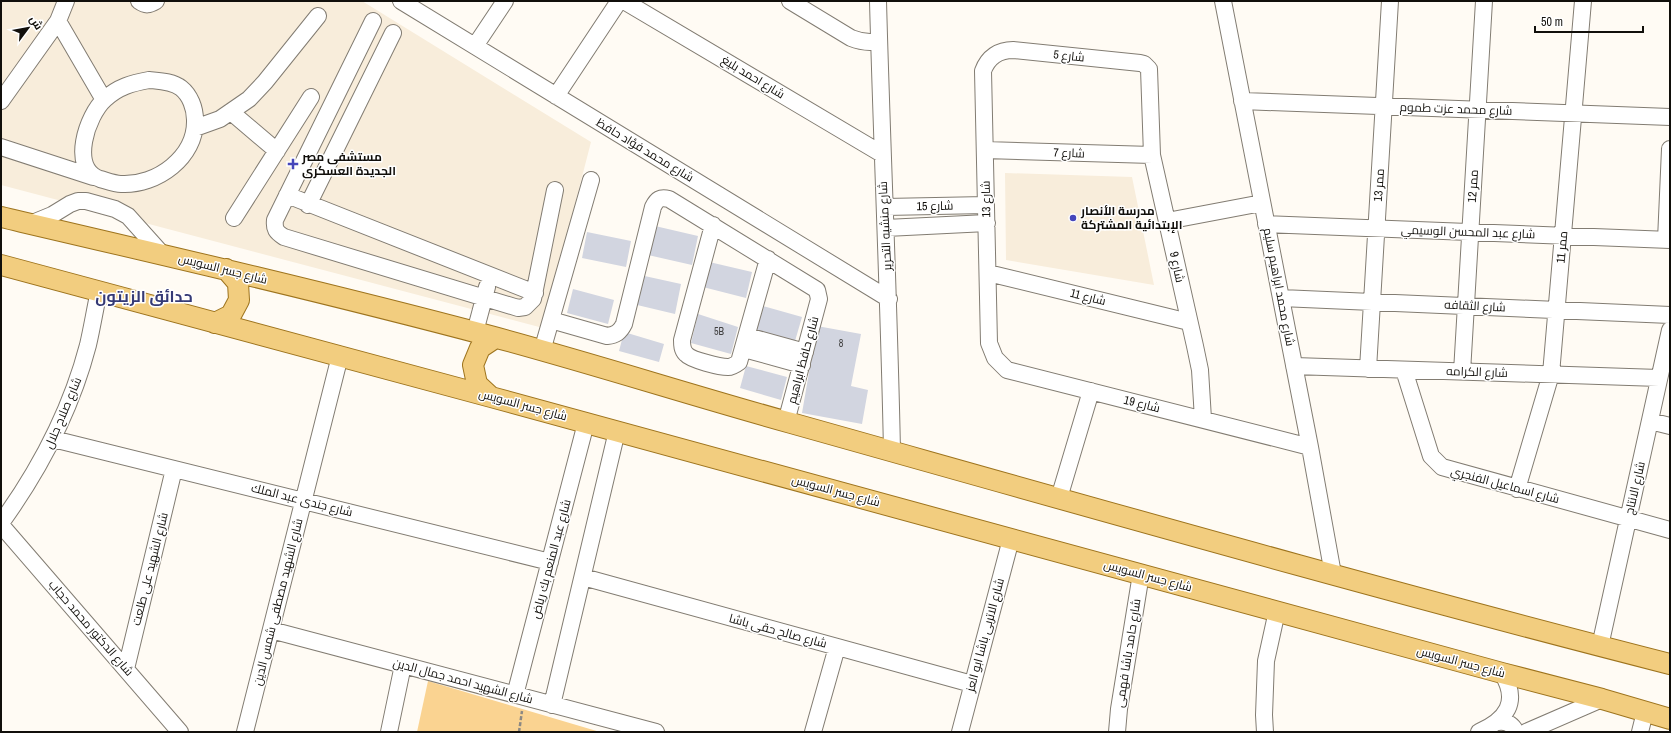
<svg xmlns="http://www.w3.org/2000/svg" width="1671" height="733" viewBox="0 0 1671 733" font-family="'Archivo Narrow',Cairo,sans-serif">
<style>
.built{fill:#f8eddb}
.green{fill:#fad391}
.building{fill:#d2d5e0}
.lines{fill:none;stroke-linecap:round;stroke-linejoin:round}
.minor-casing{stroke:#827c72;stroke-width:18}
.major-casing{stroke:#9e741e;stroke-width:22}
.path{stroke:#8b8883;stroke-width:2.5;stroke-dasharray:4 2;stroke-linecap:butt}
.minor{stroke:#fff;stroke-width:16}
.major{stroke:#f2cd7f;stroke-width:20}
.poi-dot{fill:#4546bb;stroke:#fff;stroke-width:1.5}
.labels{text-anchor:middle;stroke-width:3;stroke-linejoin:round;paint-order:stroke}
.number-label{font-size:10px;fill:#414040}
.street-label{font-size:12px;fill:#110f0b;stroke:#fff}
.poi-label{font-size:12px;font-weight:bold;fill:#110f0b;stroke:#fff;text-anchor:start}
.district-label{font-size:16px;font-weight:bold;fill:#353a76;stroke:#fff}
</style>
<rect width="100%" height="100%" fill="#fffbf4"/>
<path class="built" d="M1 1H362L591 142 543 328 1 185Z
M1005 173 1132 177 1154 285 1006 260Z"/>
<path class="green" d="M428 681 600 732H417Z"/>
<path class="building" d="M655 226 698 236 692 265 648 255Z
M587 232 631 241 626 267 582 258Z
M705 261 752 272 746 298 699 286Z
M640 275 681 284 675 314 633 304Z
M573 289 614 300 608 324 567 313Z
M763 306 802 317 793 348 754 338Z
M698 314 738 327 731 354 691 343Z
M817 326 861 334 851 386 868 390 862 424 802 413Z
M624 332 664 344 659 362 619 351Z
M746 366 787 377 781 400 740 388Z"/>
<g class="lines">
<defs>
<path id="minor" d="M139 1C146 6 149 5 156 1
M401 1 889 299
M624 1 882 154
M790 1 851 38C861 42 869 43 879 41
M878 1C882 151 889 301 892 451
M1223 1 1310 447 1333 574
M58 21 104 100
M373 21 275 220C274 229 276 232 284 237L518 308 525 307 533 299 555 190
M475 46 505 1
M149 80C159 81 172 81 181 88 190 95 195 108 195 120 196 157 157 186 121 184 115 184 107 181 100 179 69 169 87 115 105 99 118 87 132 83 149 80Z
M556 96 619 1
M1 101 58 21 66 1
M1242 101 1670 117
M231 112 277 151
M195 128 220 119 249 99 265 82 318 16
M1 147 93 177
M985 150 1152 155
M287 195 535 293
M308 205 393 33
M885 207 986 205
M234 218 311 97
M1167 221 1262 203
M30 224 52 215 70 204 78 201H86L115 209 128 216 163 255
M1266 224 1670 240
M713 225 682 340C682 345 682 350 686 354 691 360 720 367 728 367 732 367 735 365 739 362L768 259
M886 228 987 223
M1666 240 1670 149
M988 273 1189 322
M1281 298 1670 315
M551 320 607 336C616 335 620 332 624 324L653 207C657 199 660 197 669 199L817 290 819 299 786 422
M475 332 487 287
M747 336 805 352
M744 349 802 365
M542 351 591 180
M1294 366 1659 378
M1368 369 1390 1
M1404 370 1431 456 1442 467 1670 530
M1462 372 1484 1
M1203 419 1200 370 1195 346 1152 155 1149 69 1144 64 1140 63 1013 50C999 50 988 57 983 71L989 343 995 358 1007 370 1310 447
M1650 421 1670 426
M53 439 550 562
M1517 489 1551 374 1583 1
M1059 498 1091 391
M1 523C40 469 71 410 88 345 92 328 95 309 99 291
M1 525 180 732
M583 577 972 684
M271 630 656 732
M1600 646 1670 330
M126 669 174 469
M515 695 586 423
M552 705 617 431
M1498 722C1507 721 1512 724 1516 732
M245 732 340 356
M389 732 403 665
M813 732 837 647
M960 732 1011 539
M1117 732 1119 709 1141 574
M1265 732 1264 715 1266 661 1277 611
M1479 732C1506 720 1520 702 1502 673
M1526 732 1602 699
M1640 732 1645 712"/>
<path id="major" d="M1 217C164 255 328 293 490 336 591 363 690 395 791 423 1083 505 1376 589 1670 664
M1 265 491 397 1502 673 1602 699 1670 719
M215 323 231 315 239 300 238 283 226 269
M491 397 477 384 473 365 480 348 495 338"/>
</defs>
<use href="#minor" class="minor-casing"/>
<use href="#major" class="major-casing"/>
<path class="path" d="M519 732 522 711"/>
<use href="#minor" class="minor"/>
<use href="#major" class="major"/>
</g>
<g class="poi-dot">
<path d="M291 158h4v4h4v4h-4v4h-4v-4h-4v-4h4z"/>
<circle cx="1073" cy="218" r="4"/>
</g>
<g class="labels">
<g class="number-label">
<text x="719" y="335">5B</text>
<text x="841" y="347">8</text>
</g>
<g class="street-label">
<text transform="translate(1069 56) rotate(6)" y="4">شارع 5</text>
<text transform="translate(753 77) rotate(31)" y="4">شارع احمد بليغ</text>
<text transform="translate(1456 109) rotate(2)" y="4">شارع محمد عزت طموم</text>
<text transform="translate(645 150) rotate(31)" y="4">شارع محمد فؤاد حافظ</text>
<text transform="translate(1069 153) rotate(2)" y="4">شارع 7</text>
<text transform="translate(1379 185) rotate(-86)" y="4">ممر 13</text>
<text transform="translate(1473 186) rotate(-86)" y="4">ممر 12</text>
<text transform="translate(986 199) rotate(-91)" y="4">شارع 13</text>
<text transform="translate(935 206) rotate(-1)" y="4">شارع 15</text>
<text transform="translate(885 226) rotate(-93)" y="4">شارع منشيه التحرير</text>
<text transform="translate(1468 232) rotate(2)" y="4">شارع عبد المحسن الوسيمي</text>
<text transform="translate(1562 247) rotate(-85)" y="4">ممر 11</text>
<text transform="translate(1177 267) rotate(78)" y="4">شارع 9</text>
<text transform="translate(223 269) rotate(14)" y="4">شارع جسر السويس</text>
<text transform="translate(1279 287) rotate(79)" y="4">شارع محمد ابراهيم سليم</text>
<text transform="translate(1088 297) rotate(14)" y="4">شارع 11</text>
<text transform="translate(1475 306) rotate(3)" y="4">شارع الثقافه</text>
<text transform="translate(803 360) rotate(-75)" y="4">شارع حافظ ابراهيم</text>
<text transform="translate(1477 372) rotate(2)" y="4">شارع الكرامه</text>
<text transform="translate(1142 404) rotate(14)" y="4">شارع 19</text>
<text transform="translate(523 405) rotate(15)" y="4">شارع جسر السويس</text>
<text transform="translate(63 413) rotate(-67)" y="4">شارع صلاح جلال</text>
<text transform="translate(1505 485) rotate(15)" y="4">شارع اسماعيل الفنجري</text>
<text transform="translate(1635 488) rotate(-77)" y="4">شارع الانتاج</text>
<text transform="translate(836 491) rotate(15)" y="4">شارع جسر السويس</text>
<text transform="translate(302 500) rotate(14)" y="4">شارع جندى عبد الملك</text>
<text transform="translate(551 559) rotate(-75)" y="4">شارع عبد المنعم بك رياض</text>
<text transform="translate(150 569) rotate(-76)" y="4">شارع الشهيد على طلعت</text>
<text transform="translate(1148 576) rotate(15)" y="4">شارع جسر السويس</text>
<text transform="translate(278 602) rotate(-76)" y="4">شارع الشهيد مصطفى شمس الدين</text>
<text transform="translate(91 628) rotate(49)" y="4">شارع الدكتور محمد حجاب</text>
<text transform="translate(778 631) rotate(15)" y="4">شارع صالح حقى باشا</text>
<text transform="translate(985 635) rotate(-75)" y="4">شارع الاتربى باشا ابو العز</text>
<text transform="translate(1128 653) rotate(-81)" y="4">شارع حامد باشا فهمى</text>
<text transform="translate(1461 662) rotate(15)" y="4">شارع جسر السويس</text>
<text transform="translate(463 681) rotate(15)" y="4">شارع الشهيد احمد جمال الدين</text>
</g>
<g class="poi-label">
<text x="302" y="161">مستشفى مصر<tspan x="302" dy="14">الجديدة العسكرى</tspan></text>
<text x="1081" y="215">مدرسة الأنصار<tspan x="1081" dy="14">الإبتدائية المشتركة</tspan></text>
</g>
<g class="district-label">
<text x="144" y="302">حدائق الزيتون</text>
</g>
</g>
<rect width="1671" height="733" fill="none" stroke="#110f0b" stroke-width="4"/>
<g transform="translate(28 28) rotate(58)" stroke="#ffffff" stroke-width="3" paint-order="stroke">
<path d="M0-3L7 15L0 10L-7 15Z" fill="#110f0b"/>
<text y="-6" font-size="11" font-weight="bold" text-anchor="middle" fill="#110f0b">ش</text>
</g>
<path d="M1535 26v6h108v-6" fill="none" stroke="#110f0b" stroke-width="2"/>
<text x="1541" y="26" font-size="12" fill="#110f0b" stroke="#ffffff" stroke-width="3" paint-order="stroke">50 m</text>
</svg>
